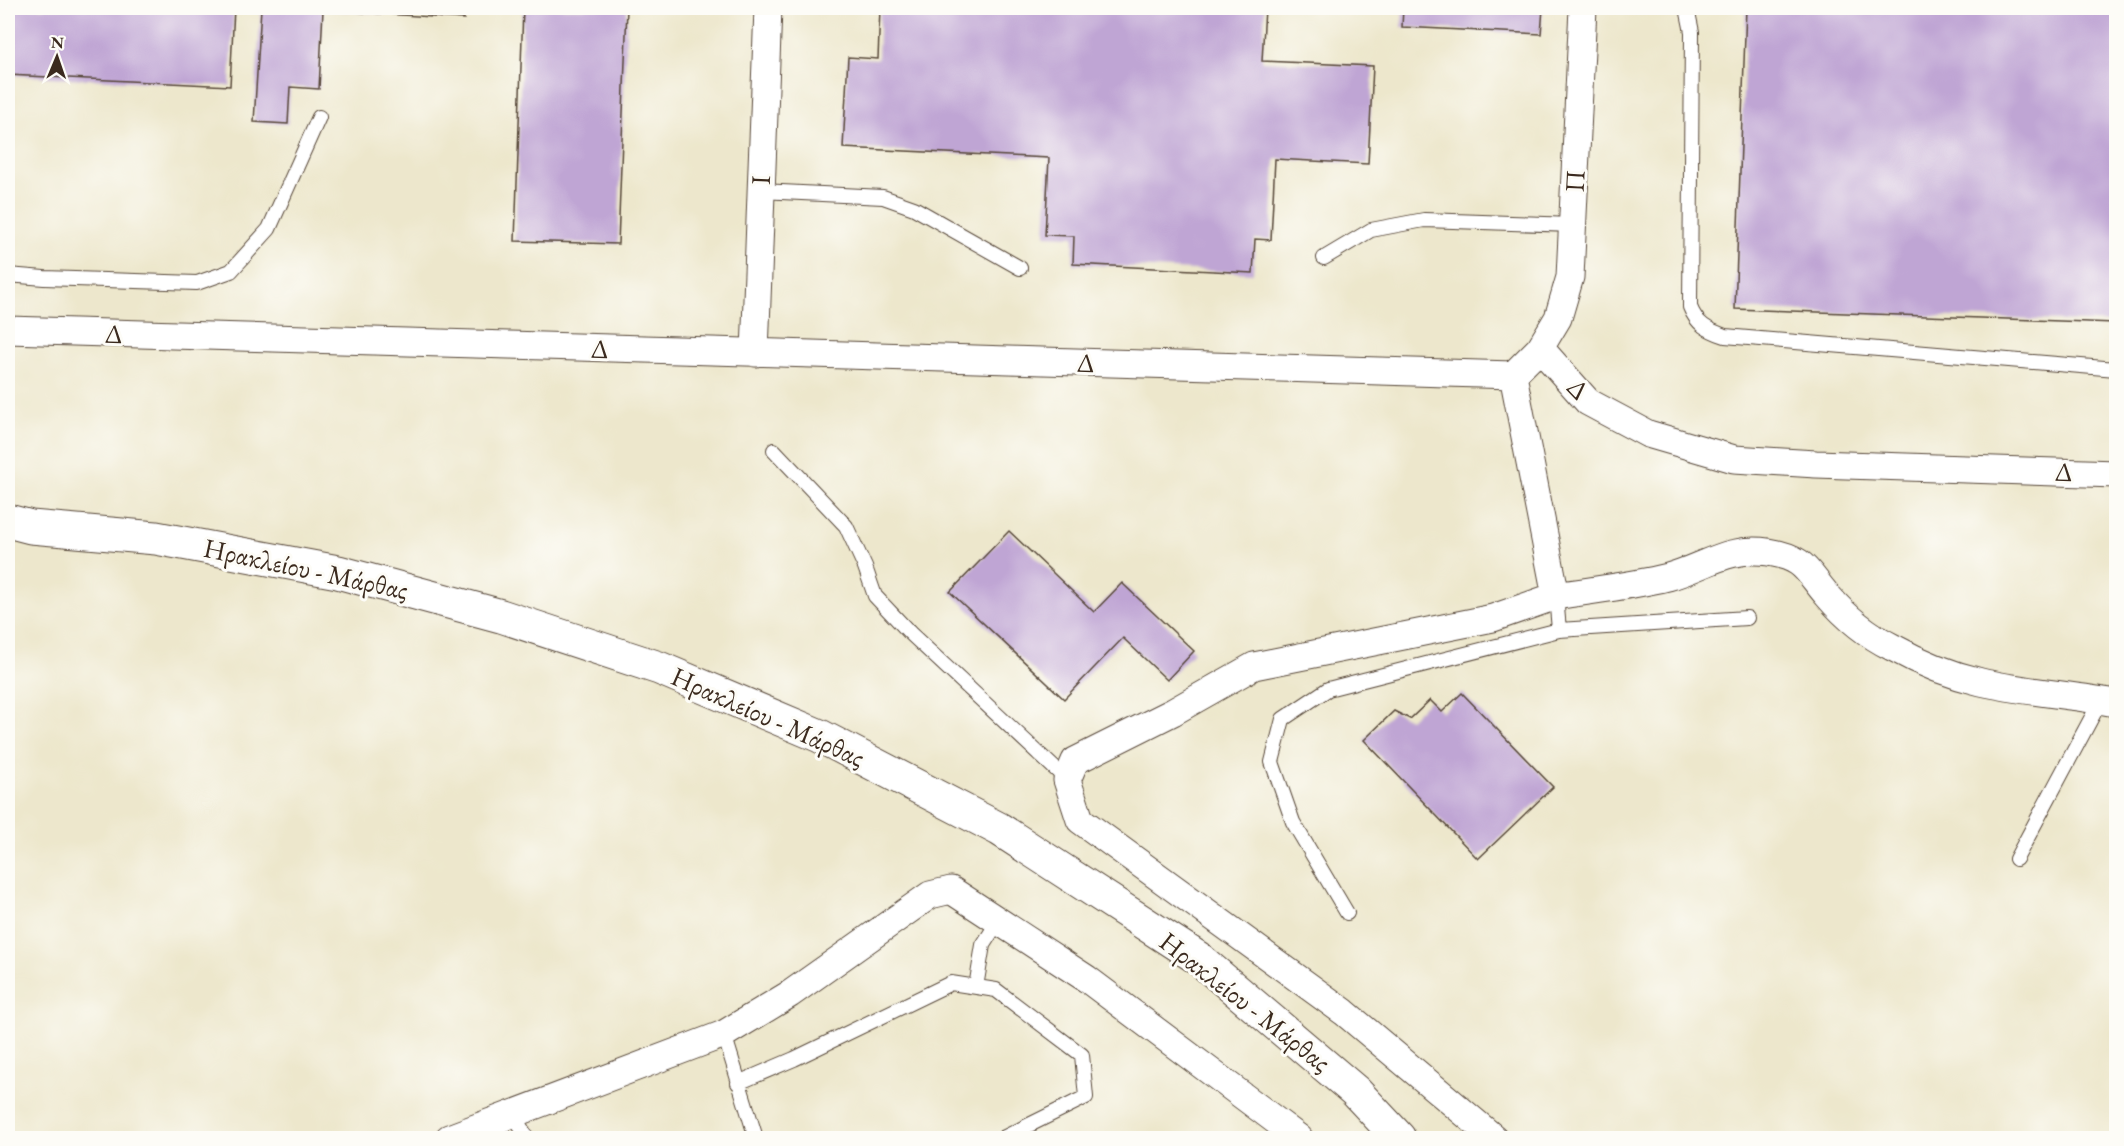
<svg xmlns="http://www.w3.org/2000/svg" width="2124" height="1146" viewBox="0 0 2124 1146" font-family="'EB Garamond',serif">
<style>
.building{fill:#bfa5d4}
.lines{fill:none;stroke-linecap:round;stroke-linejoin:round}
.service-casing{stroke:#564638;stroke-width:16}
.minor-casing{stroke:#564638;stroke-width:29}
.primary-casing{stroke:#564638;stroke-width:35}
.service{stroke:#fff;stroke-width:14}
.minor{stroke:#fff;stroke-width:27}
.primary{stroke:#fff;stroke-width:33}
.labels{text-anchor:middle;stroke-width:6;stroke-linejoin:round;paint-order:stroke}
.street-label{font-size:27px;fill:#3b2a1e;stroke:#fdfcf7}
</style>
<rect width="100%" height="100%" fill="#fdfcf7"/>
<filter id="ink" filterUnits="userSpaceOnUse"><feTurbulence type="fractalNoise" baseFrequency=".0167" numOctaves="2"/><feDisplacementMap in="SourceGraphic" scale="12" xChannelSelector="R" yChannelSelector="G"/><feConvolveMatrix kernelMatrix="1 2 1 2 8 2 1 2 1" color-interpolation-filters="sRGB"/></filter>
<filter id="wash" filterUnits="userSpaceOnUse"><feTurbulence type="fractalNoise" baseFrequency=".008" numOctaves="4" result="noise"/><feDisplacementMap in="SourceGraphic" scale="24" xChannelSelector="R" yChannelSelector="G"/><feGaussianBlur stdDeviation="1.35" result="paint"/><feColorMatrix in="noise" values="0 0 0 0 0 0 0 0 0 0 0 0 0 0 0 0 0 1.4 0 .05"/><feComposite in="paint" operator="in"/></filter>
<g filter="url(#wash)">
<rect width="100%" height="100%" fill="#ede7cc"/>
<g id="blocks">
<path class="building" d="M8 8H234L230 86 8 75Z
M261 8H465L464 19 323 10 319 89 290 87 288 124 254 122Z
M523 8H627L618 244 515 241Z
M880 8H1265L1262 61 1373 66 1368 164 1275 159 1271 240 1255 239 1253 273 1073 264 1074 236 1045 235 1049 158 843 148 848 57 878 59Z
M1403 8H1543L1541 34 1402 27Z
M1746 8H2116V323L1735 309Z
M1009 531 1094 612 1122 583 1194 651 1167 680 1123 638 1064 699 950 592Z
M1462 693 1553 787 1478 859 1364 740 1394 711 1410 719 1430 700 1442 712Z"/>
</g>
</g>
<g filter="url(#ink)">
<use href="#blocks" fill-opacity="0" stroke="#564638" stroke-width="1.5"/>
<g class="lines">
<defs>
<path id="service" d="M1687 8 1692 32 1690 307C1697 325 1708 330 1725 336L2116 369
M761 191 883 197 914 208 1020 268
M1324 258 1371 230 1424 220 1573 225
M8 275 44 278 197 283 231 271 269 229 319 117
M774 450 846 526 865 567 875 596 910 633 1067 780
M1556 596 1559 630
M2016 859 2101 700
M1347 913 1293 822 1272 762 1283 719 1328 689 1559 630 1747 618
M976 987 983 945 999 920
M724 1034 756 1138
M738 1083 794 1059 951 983 996 990 1082 1055 1086 1097 1003 1138
M513 1114 527 1138"/>
<path id="minor" d="M8 330 1513 375 1540 348 1588 402 1648 434 1734 459 1816 464 2116 474
M1540 348 1558 318 1570 277 1583 8
M755 353 768 8
M1513 375 1556 596C1593 590 1632 586 1668 577 1704 567 1729 546 1768 552 1806 558 1806 571 1828 596 1845 616 1868 635 1892 647 1919 662 1951 675 1981 682 2025 692 2072 695 2116 703
M449 1138 724 1034 790 994 930 895 951 890 1087 979 1299 1138
M1494 1138 1344 1012 1080 820 1067 780 1075 761 1173 712 1254 666 1493 618 1556 596"/>
<path id="primary" d="M8 521 31 527 156 538 338 572 501 616 659 668 820 736 999 829 1198 958 1355 1091 1399 1138"/>
</defs>
<use href="#service" class="service-casing"/>
<use href="#minor" class="minor-casing"/>
<use href="#primary" class="primary-casing"/>
<use href="#service" class="service"/>
<use href="#minor" class="minor"/>
<use href="#primary" class="primary"/>
</g>
</g>
<g class="labels">
<g class="street-label">
<text transform="translate(761 180) rotate(-88)" y="9">Ι</text>
<text transform="translate(1575 181) rotate(-87)" y="9">Π</text>
<text transform="translate(114 334) rotate(2)" y="9">Δ</text>
<text transform="translate(600 349) rotate(2)" y="9">Δ</text>
<text transform="translate(1086 363) rotate(2)" y="9">Δ</text>
<text transform="translate(1578 389) rotate(46)" y="9">Δ</text>
<text transform="translate(2064 472) rotate(2)" y="9">Δ</text>
<text transform="translate(306 569) rotate(12)" y="9">Ηρακλείου - Μάρθας</text>
<text transform="translate(768 717) rotate(24)" y="9">Ηρακλείου - Μάρθας</text>
<text transform="translate(1245 1002) rotate(38)" y="9">Ηρακλείου - Μάρθας</text>
</g>
</g>
<rect width="2124" height="1146" fill="none" stroke="#fdfcf7" stroke-width="30"/>
<g transform="translate(57 57) rotate(2)" stroke="#fdfcf7" stroke-width="4.5" paint-order="stroke">
<path d="M0-4.5L10 22L0 15L-10 22Z" fill="#3b2a1e"/>
<text y="-9" font-size="16" font-weight="bold" text-anchor="middle" fill="#3b2a1e">N</text>
</g>
</svg>
